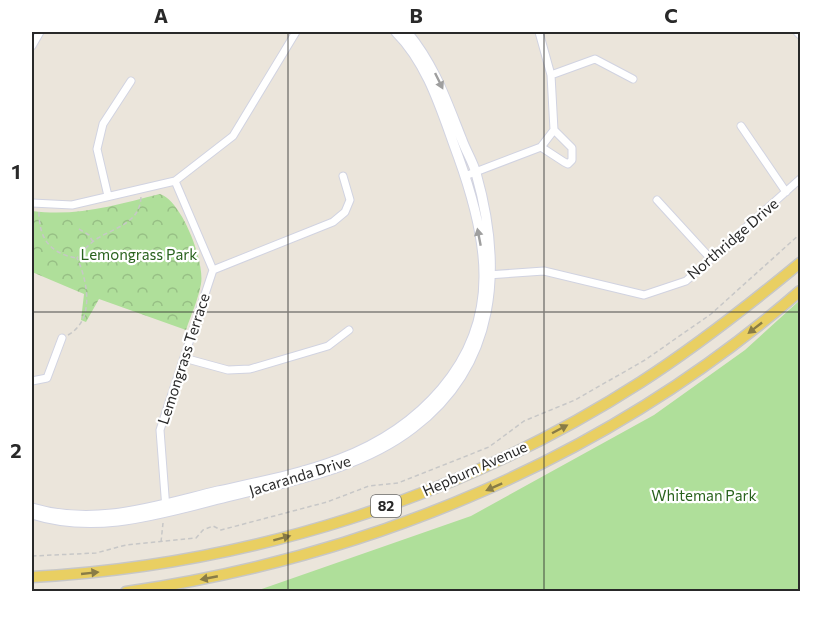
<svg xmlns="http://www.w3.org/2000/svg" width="832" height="623" viewBox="0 0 832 623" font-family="Commissioner,sans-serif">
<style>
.grass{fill:#afdf9a}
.forest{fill:url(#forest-crowns)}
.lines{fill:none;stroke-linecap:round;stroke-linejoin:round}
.minor-casing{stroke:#d1d3e1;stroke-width:9}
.tertiary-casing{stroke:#d1d3e1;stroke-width:11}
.primary-casing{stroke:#c7c7c7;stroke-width:13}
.path{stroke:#c7c7c7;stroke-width:1.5;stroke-dasharray:4.5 3;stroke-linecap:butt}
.minor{stroke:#fff;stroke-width:7}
.tertiary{stroke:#fff;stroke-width:9}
.primary{stroke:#e9cf62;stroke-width:10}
.oneway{fill:#9f9f9f}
.oneway2{fill:#897c46}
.grid{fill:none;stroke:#292929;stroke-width:1.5;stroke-opacity:0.55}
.labels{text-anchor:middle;stroke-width:4.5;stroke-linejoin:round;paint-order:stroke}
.shield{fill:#fff;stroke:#696969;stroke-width:1.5}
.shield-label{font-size:14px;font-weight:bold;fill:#292929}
.street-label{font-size:15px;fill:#292929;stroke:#fff}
.park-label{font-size:15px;fill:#29621d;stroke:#fff}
.neatline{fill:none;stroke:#292929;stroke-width:2}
.grid-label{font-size:20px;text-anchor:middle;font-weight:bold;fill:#292929}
</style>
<defs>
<pattern id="forest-crowns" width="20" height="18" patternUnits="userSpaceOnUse" patternTransform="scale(1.5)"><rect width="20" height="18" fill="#afdf9a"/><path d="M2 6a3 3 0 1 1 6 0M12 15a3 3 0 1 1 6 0" fill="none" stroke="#97bf85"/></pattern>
</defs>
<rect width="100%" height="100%" fill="#ebe5db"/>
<path class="grass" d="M800 300V591H256L471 516 654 415 745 350Z"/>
<path class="forest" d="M160 194C182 201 205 262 201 284 198 300 191 315 186 330L99 299 86 322 81 320 84 294 32 272V211C77 217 116 205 160 194Z"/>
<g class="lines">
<defs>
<path id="minor" d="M797 32 800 35
M32 46 40 32
M551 75 595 59 633 79
M741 126 786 192
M541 147 564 162 568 164 572 160V148L554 130
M465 176 541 147 554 130 551 75 539 32
M108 196 97 149 103 124 131 81
M657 200 711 259
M32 203 72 205 175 181 233 136 296 32
M213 270 333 222 345 212 350 200 343 176
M487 275 544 271 644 295 686 281 800 179
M184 358 228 370 250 369 328 346 349 330
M32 381 47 378 62 338
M166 509 160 430 213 270 175 181"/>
<path id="tertiary" d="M32 508C96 527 155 506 218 491 259 482 301 474 340 459 418 429 485 364 484 275 484 236 471 192 458 156 442 113 429 65 396 32
M32 514C98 535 162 513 227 497 290 481 360 469 413 428 497 364 503 268 476 173 473 162 466 151 462 140 446 100 435 66 407 32"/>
<path id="primary" d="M32 577C247 565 459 499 641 382 697 346 749 305 800 263
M126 592C375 556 610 456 800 291"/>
</defs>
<use href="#minor" class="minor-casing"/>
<use href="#tertiary" class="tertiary-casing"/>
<use href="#primary" class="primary-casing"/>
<path class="path" d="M39 212C39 239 50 253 76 258
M79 229 89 235 93 242
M68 335C95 320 88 282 77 258 83 251 90 243 98 238 117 227 140 222 141 197
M161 542 163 523
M32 556 96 553 126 545 196 538 203 530 213 526 221 530 327 502 369 486 398 483 489 447 524 421 575 400 645 360 711 314 800 234"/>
<use href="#minor" class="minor"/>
<use href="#tertiary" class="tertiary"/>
<use href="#primary" class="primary"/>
</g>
<defs><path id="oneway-solid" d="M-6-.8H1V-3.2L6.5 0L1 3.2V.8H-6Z" transform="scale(1.5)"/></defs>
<g class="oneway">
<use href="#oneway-solid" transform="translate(439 81) rotate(64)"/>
<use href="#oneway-solid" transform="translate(479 237) rotate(-101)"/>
</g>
<g class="oneway2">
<use href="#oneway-solid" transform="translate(755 328) rotate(142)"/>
<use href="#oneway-solid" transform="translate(560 429) rotate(-28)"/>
<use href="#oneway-solid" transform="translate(494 487) rotate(156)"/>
<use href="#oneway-solid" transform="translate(282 538) rotate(-15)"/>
<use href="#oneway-solid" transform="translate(90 573) rotate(-6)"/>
<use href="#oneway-solid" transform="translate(209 578) rotate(169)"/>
</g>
<path class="grid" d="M288 32V592M544 32V592M32 312H800"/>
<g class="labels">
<rect class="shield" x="371" y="495" width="30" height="22" rx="4.5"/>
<g class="shield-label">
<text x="386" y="511">82</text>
</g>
<g class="street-label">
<text transform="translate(733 239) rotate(-41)" y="5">Northridge Drive</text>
<text transform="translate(184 359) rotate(-72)" y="5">Lemongrass Terrace</text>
<text transform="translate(475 469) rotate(-24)" y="5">Hepburn Avenue</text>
<text transform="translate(300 476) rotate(-17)" y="5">Jacaranda Drive</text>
</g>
<g class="park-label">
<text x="139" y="260">Lemongrass Park</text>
<text x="704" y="501">Whiteman Park</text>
</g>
</g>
<rect width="832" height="623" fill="none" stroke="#ffffff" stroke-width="66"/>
<rect x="33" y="33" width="766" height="557" class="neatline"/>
<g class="grid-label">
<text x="161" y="23">A</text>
<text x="416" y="23">B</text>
<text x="671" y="23">C</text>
<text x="16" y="179">1</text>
<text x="16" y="458">2</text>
</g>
</svg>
